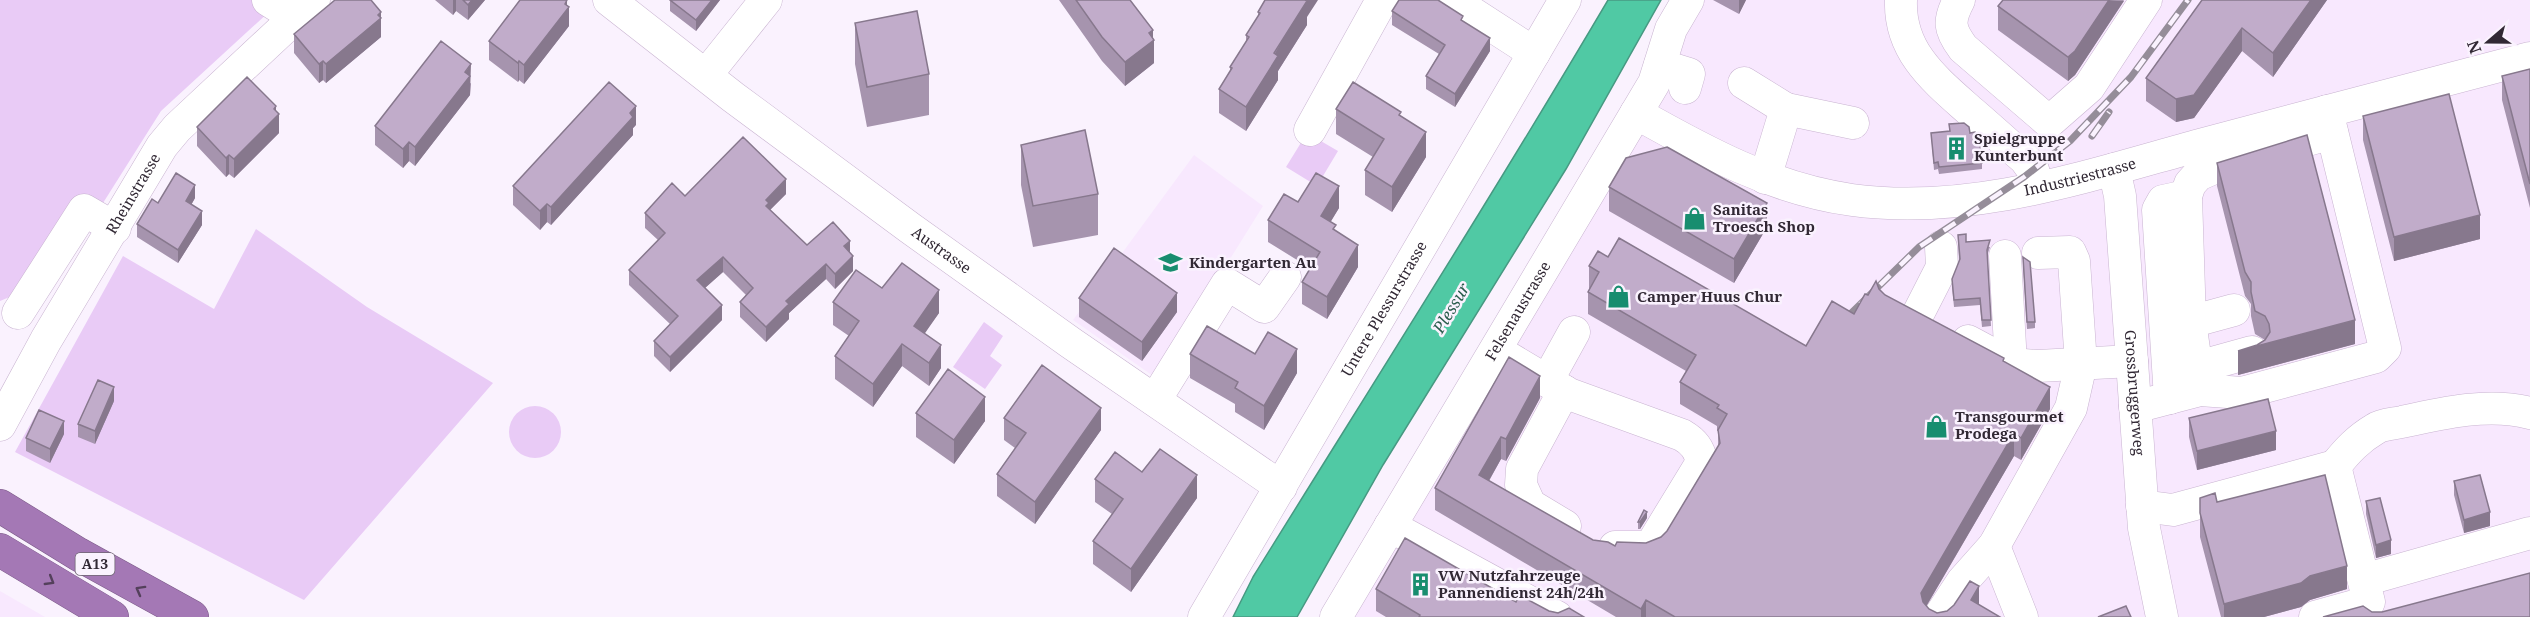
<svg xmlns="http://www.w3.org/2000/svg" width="2530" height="617" viewBox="0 0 2530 617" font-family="'Noto Serif',serif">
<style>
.built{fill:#f8e8fe}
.green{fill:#e9cbf6}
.water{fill:#50c9a4;stroke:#479982;stroke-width:1.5}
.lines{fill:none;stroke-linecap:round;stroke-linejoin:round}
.minor-casing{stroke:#c9b4d1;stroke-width:33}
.highway-casing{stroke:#7c5c88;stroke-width:34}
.minor{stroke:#fff;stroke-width:32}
.highway{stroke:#a478b5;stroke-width:33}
.rail-casing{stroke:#958d99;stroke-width:7}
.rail{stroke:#faf2fe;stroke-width:4.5;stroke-dasharray:14;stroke-linecap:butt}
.wall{fill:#a694ae}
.shaded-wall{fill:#87788d}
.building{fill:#c1acca;stroke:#87788d;stroke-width:1.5}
.oneway{stroke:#54405b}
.labels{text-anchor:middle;stroke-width:5;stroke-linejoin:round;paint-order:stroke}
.shield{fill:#faf2fe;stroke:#6d6571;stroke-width:1.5}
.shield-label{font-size:14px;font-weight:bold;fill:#312834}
.poi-label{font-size:15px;font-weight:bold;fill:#312834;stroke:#faf2fe;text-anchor:start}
.street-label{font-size:15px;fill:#312834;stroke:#faf2fe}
.water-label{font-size:16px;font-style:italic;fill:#2a5c4c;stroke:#faf2fe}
</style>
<rect width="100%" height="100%" fill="#faf2fe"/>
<path class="built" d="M1688 0H2530V617H1339Z
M1194 155 1263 206 1156 378 1073 320Z
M0 591 45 617H0Z"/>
<path class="green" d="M0 0H278L270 11 161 111 103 203 12 296 0 301Z
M1307 133 1338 151 1317 186 1286 167Z
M256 229 367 307 493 383 304 600 15 452 123 256 214 309Z
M984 322 1003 336 990 356 1002 365 985 389 953 367Z
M509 432a26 26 0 1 1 52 0a26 26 0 1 1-52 0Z"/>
<path class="water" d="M1608 0H1661L1566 169 1383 465 1297 617H1233L1253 577C1372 385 1493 195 1608 0Z"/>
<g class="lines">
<defs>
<g id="minor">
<path d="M268 0 295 17"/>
<path id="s1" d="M609 0 733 97 910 228 1071 343 1281 487"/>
<path d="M1452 0 1534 53"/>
<path d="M1901 0C1899 51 1934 79 1969 110 1988 126 2006 143 2025 159L2033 170 2038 187"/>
<path d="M1959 0C1948 21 1949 29 1963 48L2049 122 2089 87 2146 0"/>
<path d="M1660 65 1689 74 1685 88"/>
<path d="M706 75 766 0"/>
<path d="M1744 83 1786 109 1765 178"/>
<path d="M1786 109 1853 123"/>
<path id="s2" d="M1636 113C1705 152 1773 189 1852 200 1971 216 2087 176 2200 145 2310 116 2420 86 2530 58"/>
<path d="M1310 130 1382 0"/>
<path id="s3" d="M2114 169 2120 196 2144 528 2162 617"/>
<path d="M2005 256 2011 364"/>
<path d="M18 313 84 210 115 228"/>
<path d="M1918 314 1942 267 1941 247"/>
<path d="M2190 322 2234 310"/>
<path d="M1968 341 2011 364 2038 366 2132 361"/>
<path d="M1502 354 1569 394 1682 435C1694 442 1699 449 1702 462L1652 544 1646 547H1615"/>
<path d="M2198 367 2252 352"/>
<path d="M1547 381 1574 332"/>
<path d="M2200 390 2190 322 2186 196 2190 184 2198 175 2223 164 2332 133"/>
<path d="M1564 391 1522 469 1521 485 1530 505 1565 526"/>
<path d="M2170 398 2158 210 2163 201 2186 196"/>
<path d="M1155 400 1227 284 1264 307 1285 277"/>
<path d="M2135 407 2200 390 2242 393 2376 357 2385 348 2327 111"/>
<path id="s4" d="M0 425 46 340 162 146 177 128 314 0"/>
<path d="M2335 466C2347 451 2358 439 2375 429 2382 424 2393 424 2402 422 2442 413 2489 402 2530 413"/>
<path d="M2142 506 2173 510 2335 466 2369 602 2315 617"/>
<path d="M1390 526 1557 617"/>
<path d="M1994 546 2022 617"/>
<path d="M2364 580 2530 533"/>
<path id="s5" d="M1204 617 1565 0"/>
<path id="s6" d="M1336 617 1654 83 1671 29 1688 0"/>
<path d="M1939 617 1962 582 1994 546 2071 408 2081 364 2074 261 2070 252 2038 253"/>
</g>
<path id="highway" d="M0 506 78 554 192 617
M0 550 112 617"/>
</defs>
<use href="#minor" class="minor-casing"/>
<use href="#highway" class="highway-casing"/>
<use href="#minor" class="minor"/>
<use href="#highway" class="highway"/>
<defs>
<path id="rail" d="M2092 136 2109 112
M1840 324 1919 247 2024 177 2070 141 2131 77 2188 0"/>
</defs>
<use href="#rail" class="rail-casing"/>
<use href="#rail" class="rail"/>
</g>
<path class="wall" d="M435 0H485L468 20 456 11 453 15Z
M670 0H720L696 31 670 11Z
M1059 0H1130L1153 38 1154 63 1125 86 1102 61Z
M1713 0H1746L1739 14Z
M2124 0 2075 75 2068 81 1998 30V6Z
M2202 0H2327L2273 77 2242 51 2194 118 2176 122 2146 101V78Z
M567 5 569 26 524 84 519 80 518 82 489 60V41Z
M1392 11 1463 21 1490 51 1455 107 1426 89V76L1439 54 1392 25Z
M1258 12 1307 17V25L1278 71V80L1246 131 1219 113V89L1230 72V67L1246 42V35L1258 17Z
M855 23 929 74V115L867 127 855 64Z
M381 31V37L326 83 323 80 319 83 294 53V34Z
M2530 69V208L2502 100V76Z
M471 83 470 95 415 166 409 161 403 168 375 145V126Z
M1336 109 1401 116 1426 157 1392 212 1365 195V170L1373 157 1336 134Z
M276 111 279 133 234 178 229 174 226 177 197 146V127Z
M2363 116 2480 239 2394 261 2363 140Z
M1949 124 1970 133 1982 163V169L1939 174 1938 169 1934 170 1931 133 1949 131Z
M636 125 633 128V135L551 225 547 222 540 230 513 205V186Z
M1021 145 1098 194V235L1033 247 1021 185Z
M2217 163 2355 344 2238 375 2257 345 2265 340 2255 334 2251 316V304L2245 296 2217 186Z
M1609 187 1767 227 1734 283 1609 211Z
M786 194 770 210 807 245 850 253 853 271 835 289 826 279 789 313V319L766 342 740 317V302L746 295 723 272 705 288 722 320 670 372 654 356V341L670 324 629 285V270L658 240 645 228V213L685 196Z
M195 198 191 205 202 225 178 263 137 237V224L158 203Z
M1298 202 1339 208 1330 222 1358 267 1327 319 1302 304V282L1310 268 1268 242V220Z
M1958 235 1966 242 1990 247 1987 256 1991 326 1982 327 1980 305 1954 307 1952 286 1959 261Z
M1608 257 1806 346 1854 314 1868 295 1879 289 1885 295 2004 361 2050 409 2021 460 2014 456 1926 607 1929 609 1937 613 1979 605 2000 617H1616L1435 510V488L1540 398 1506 461 1501 459 1489 481 1593 540 1615 546 1646 543 1661 537 1667 531 1718 446V431H1717V426L1680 404V382L1686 371 1588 314V292L1590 289 1589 288V266Z
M2023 263 2035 322V328L2027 329Z
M882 288 939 313 924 333 941 368 929 386 902 366 873 407 835 379V356L849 336 833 325V302Z
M1079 298 1177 312 1142 361 1079 317Z
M1190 354H1255L1297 373 1264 430 1235 412V404L1190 378Z
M114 401 95 444 78 437V424Z
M916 413 985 421 954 464 916 437Z
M1004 418 1101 430 1035 524 997 496V474L1015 448 1004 440Z
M2189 418 2276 450 2197 470 2189 437Z
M64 434 50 463 26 451V438Z
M1142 472 1197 498 1131 592 1093 564V541L1112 514 1095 502V479Z
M2454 481 2490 526 2464 533 2454 495Z
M2200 498 2217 502 2347 589 2310 600 2301 607 2264 617H2221L2200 537Z
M2366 501 2391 554 2376 558 2366 514Z
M1647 518 1640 529H1638V522Z
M1376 589 1516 602 1549 611 1584 617H1386L1376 611Z"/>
<path class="shaded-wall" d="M453 0H456V11L453 15Z
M472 0H485L468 20V5Z
M567 0V9L569 7V26L524 84V65Z
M712 0H720L696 31V20Z
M1304 0H1318L1307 17V25L1278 71V80L1246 131V107Z
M1739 0H1746L1739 14Z
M2109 0 2124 1 2075 75 2068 81V57Z
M2311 0H2327L2273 77V53Z
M381 12V37L326 83V64Z
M2242 28V51L2194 118 2176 122V99Z
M1153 30V40H1154V63L1125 86V62L1149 33Z
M1490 38V51L1455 107V94Z
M323 61V80L319 83V64Z
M519 61V80L518 82V63Z
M471 64 470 95 415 166V147Z
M276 106V117L279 114V133L234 178V159Z
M636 106V125L633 128V135L551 225V207Z
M1426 132V157L1392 212V187Z
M409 142V161L403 168V149Z
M229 155V174L226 177V158Z
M786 179V194L769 211 766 221V200Z
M195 185V198L186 214V201Z
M1339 186V208L1321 238V216Z
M1767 203V227L1734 283V259Z
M547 204V222L540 230V211Z
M202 211V225L178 263V250Z
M2480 215V239L2394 261V237Z
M850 241V256L844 246Z
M1358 245V267L1327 319V297Z
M853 256V271L835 289V274Z
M723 257V272L697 295V280Z
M826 264V279L789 313V319L766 342V327L786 301Z
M939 290V313L914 349V326Z
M1177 293V312L1142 361V342Z
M722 305V320L670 372V357Z
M2355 320V344L2238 375V351Z
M902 344V366L873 407V384Z
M941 345V368L929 386V363Z
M1297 349V373L1264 430V406Z
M1540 376V398L1506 461V439Z
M114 387V401L95 444V431Z
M2050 387V409L2021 460V438Z
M985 397V421L954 464V440Z
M1101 408V430L1035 524V502Z
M64 421V434L50 463V449Z
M2276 431V450L2197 470V451Z
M2014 433V456L1921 615V593Z
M1501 437V459L1479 498V475Z
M1197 475V498L1131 592V569Z
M1647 512V518L1640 529V522Z
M2490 512V526L2464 533V520Z
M2391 540V554L2376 558V545Z
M2347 566V589L2310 600 2301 607 2264 617H2224V604L2310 576Z
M1979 586V608L1971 600Z
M1646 600V617H1641V609Z"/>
<path class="building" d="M335 0H371L381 12 378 15 381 18 326 64 323 61 319 64 294 34Z
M463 0H472L468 5Z
M520 0H567L565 4 569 7 524 65 519 61 518 63 489 41Z
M670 0H712L696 20Z
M1076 0H1130L1153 30 1149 33 1154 40 1125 62 1102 37Z
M1265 0H1305L1307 1 1274 53 1278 56 1246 107 1219 89 1232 68 1230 67 1249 37 1246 35 1260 13 1258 12Z
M1399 0H1438L1463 16 1461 20 1490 38 1455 94 1426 76 1445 45 1392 11Z
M2003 0H2109L2075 51 2068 57 1998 6Z
M2202 0H2311L2273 53 2242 28 2194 95 2176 99 2146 78Z
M917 11 929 74 867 87 855 23Z
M441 41 471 64 465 72 470 76 415 147 409 142 403 149 375 126Z
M2530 69V184L2502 76Z
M247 77 276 106 274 109 279 114 234 159 229 155 226 158 197 127Z
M609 82 636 106 630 113 633 117 551 207 547 204 540 211 513 186Z
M1353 82 1401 112 1399 115 1426 132 1392 187 1365 170 1384 139 1336 109Z
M2449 94 2480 215 2394 237 2363 116Z
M1964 123 1969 127 1970 133 1975 132 1979 136 1982 163 1939 167 1938 162 1934 163 1931 133 1950 131 1949 124Z
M1085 130 1098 194 1033 206 1021 145Z
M2307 135 2355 320 2238 351 2257 345 2265 340 2270 332 2269 324 2265 316 2255 311 2251 292V282L2245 272 2217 163Z
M743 137 786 179 766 200 769 203 766 206 807 245 833 222 850 241 844 246 853 256 835 274 826 264 786 301 789 304 766 327 740 302 753 288 723 257 697 280 722 305 670 357 654 341 678 316 629 270 665 233 645 213 672 183 685 196Z
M1667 147 1767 203 1734 259 1609 187 1626 158Z
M176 173 195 185 186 201 202 211 178 250 137 224 152 199 158 203Z
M1316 173 1339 186 1321 216 1336 225 1333 229 1358 245 1327 297 1302 282 1320 252 1268 220 1284 194 1298 202Z
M1966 234V242L1990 240 1987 250 1991 320H1982L1980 298 1954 300 1952 279 1960 259 1958 235Z
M1619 238 1806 346 1832 301 1854 314 1865 294 1868 295 1876 281 1879 289 1885 295 2004 358 2003 361 2050 387 2021 438 2014 433 1921 593 1923 602 1929 609 1937 613 1947 611 1954 605 1970 581 1979 586 1971 600 2000 617H1675L1646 600 1641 609 1435 488 1509 357 1540 376 1506 439 1501 437 1479 475 1593 540 1608 542 1615 546 1617 542 1646 543 1661 537 1667 531 1720 443 1718 430 1727 414 1717 408 1719 405 1680 382 1696 355 1588 292 1599 272 1589 266 1598 251 1608 257Z
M1114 248 1177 293 1142 342 1079 298Z
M2023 257 2030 262 2035 322H2027Z
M902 263 939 290 914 326 941 345 929 363 902 344 873 384 835 356 859 321 833 302 856 270 882 288Z
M1207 326 1255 354 1268 332 1297 349 1264 406 1235 388 1238 382 1190 354Z
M1042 365 1101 408 1035 502 997 474 1026 433 1004 418Z
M948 369 985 397 954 440 916 413Z
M98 380 114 387 95 431 78 424Z
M2268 399 2276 431 2197 451 2189 418Z
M39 410 64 421 50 449 26 438Z
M1160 449 1197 475 1131 569 1093 541 1123 499 1095 479 1115 452 1142 472Z
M2325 475 2347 566 2310 576 2301 583 2224 604 2200 513V498L2215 493 2217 502Z
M2480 475 2490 512 2464 520 2454 481Z
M2380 498 2391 540 2376 545 2366 501Z
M1644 510 1647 512 1640 522H1638Z
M1405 538 1516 602 1519 595 1549 611 1558 613 1569 608 1584 617H1419L1420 615 1376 589Z
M2530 573V617H2323L2363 606 2372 612H2382Z
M2126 606 2131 617H2098Z"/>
<defs><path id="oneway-chevron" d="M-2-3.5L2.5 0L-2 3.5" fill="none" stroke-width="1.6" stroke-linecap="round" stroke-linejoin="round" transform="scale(1.5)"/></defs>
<g class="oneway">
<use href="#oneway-chevron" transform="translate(50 581) rotate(31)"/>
<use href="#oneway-chevron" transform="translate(140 590) rotate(-151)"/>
</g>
<defs>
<symbol id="building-bare" viewBox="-9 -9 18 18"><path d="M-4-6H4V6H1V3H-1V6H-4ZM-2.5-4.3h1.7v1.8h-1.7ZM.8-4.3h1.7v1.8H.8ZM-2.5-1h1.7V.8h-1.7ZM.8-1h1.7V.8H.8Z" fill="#188d6f" stroke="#faf2fe" stroke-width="2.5" paint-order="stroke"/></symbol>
<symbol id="shop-bare" viewBox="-9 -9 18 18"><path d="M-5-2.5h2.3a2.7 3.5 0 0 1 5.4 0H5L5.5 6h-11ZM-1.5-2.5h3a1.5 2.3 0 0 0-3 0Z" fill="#188d6f" stroke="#faf2fe" stroke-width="2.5" paint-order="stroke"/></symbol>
<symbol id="school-bare" viewBox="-9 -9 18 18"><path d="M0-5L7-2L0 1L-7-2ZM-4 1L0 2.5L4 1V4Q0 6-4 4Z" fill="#188d6f" stroke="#faf2fe" stroke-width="2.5" paint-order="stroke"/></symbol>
</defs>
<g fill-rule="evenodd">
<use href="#building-bare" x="1940" y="132" width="33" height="33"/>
<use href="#shop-bare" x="1678" y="202" width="33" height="33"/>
<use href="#school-bare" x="1154" y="246" width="33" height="33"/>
<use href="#shop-bare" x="1602" y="280" width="33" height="33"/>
<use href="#shop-bare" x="1920" y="410" width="33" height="33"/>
<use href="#building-bare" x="1404" y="568" width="33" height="33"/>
</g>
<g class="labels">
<rect class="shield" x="75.5" y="553" width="39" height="22" rx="4.5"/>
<g class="shield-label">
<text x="95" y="569">A13</text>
</g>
<g class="poi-label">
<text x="1974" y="144">Spielgruppe<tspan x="1974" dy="17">Kunterbunt</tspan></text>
<text x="1713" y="215">Sanitas<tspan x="1713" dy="17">Troesch Shop</tspan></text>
<text x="1189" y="268">Kindergarten Au</text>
<text x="1637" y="302">Camper Huus Chur</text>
<text x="1955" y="422">Transgourmet<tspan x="1955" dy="17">Prodega</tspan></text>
<text x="1438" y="581">VW Nutzfahrzeuge<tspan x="1438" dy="17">Pannendienst 24h/24h</tspan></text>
</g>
<g class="street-label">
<text dy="5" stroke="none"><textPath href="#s2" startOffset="465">Industriestrasse</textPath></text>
<text dy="5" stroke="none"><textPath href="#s4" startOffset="267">Rheinstrasse</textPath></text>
<text dy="5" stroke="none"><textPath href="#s1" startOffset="416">Austrasse</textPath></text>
<text dy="5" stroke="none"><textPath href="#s5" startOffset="357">Untere Plessurstrasse</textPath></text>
<text dy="5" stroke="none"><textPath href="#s6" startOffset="356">Felsenaustrasse</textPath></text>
<text dy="5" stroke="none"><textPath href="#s3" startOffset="225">Grossbruggerweg</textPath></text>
</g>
<g class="water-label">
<text transform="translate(1451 308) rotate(-59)" y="6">Plessur</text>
</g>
</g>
<g transform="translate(2488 42) rotate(250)" stroke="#faf2fe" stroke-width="4.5" paint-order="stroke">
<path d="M0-4.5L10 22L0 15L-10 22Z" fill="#312834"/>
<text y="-9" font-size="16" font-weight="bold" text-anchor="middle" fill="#312834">N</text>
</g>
</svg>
